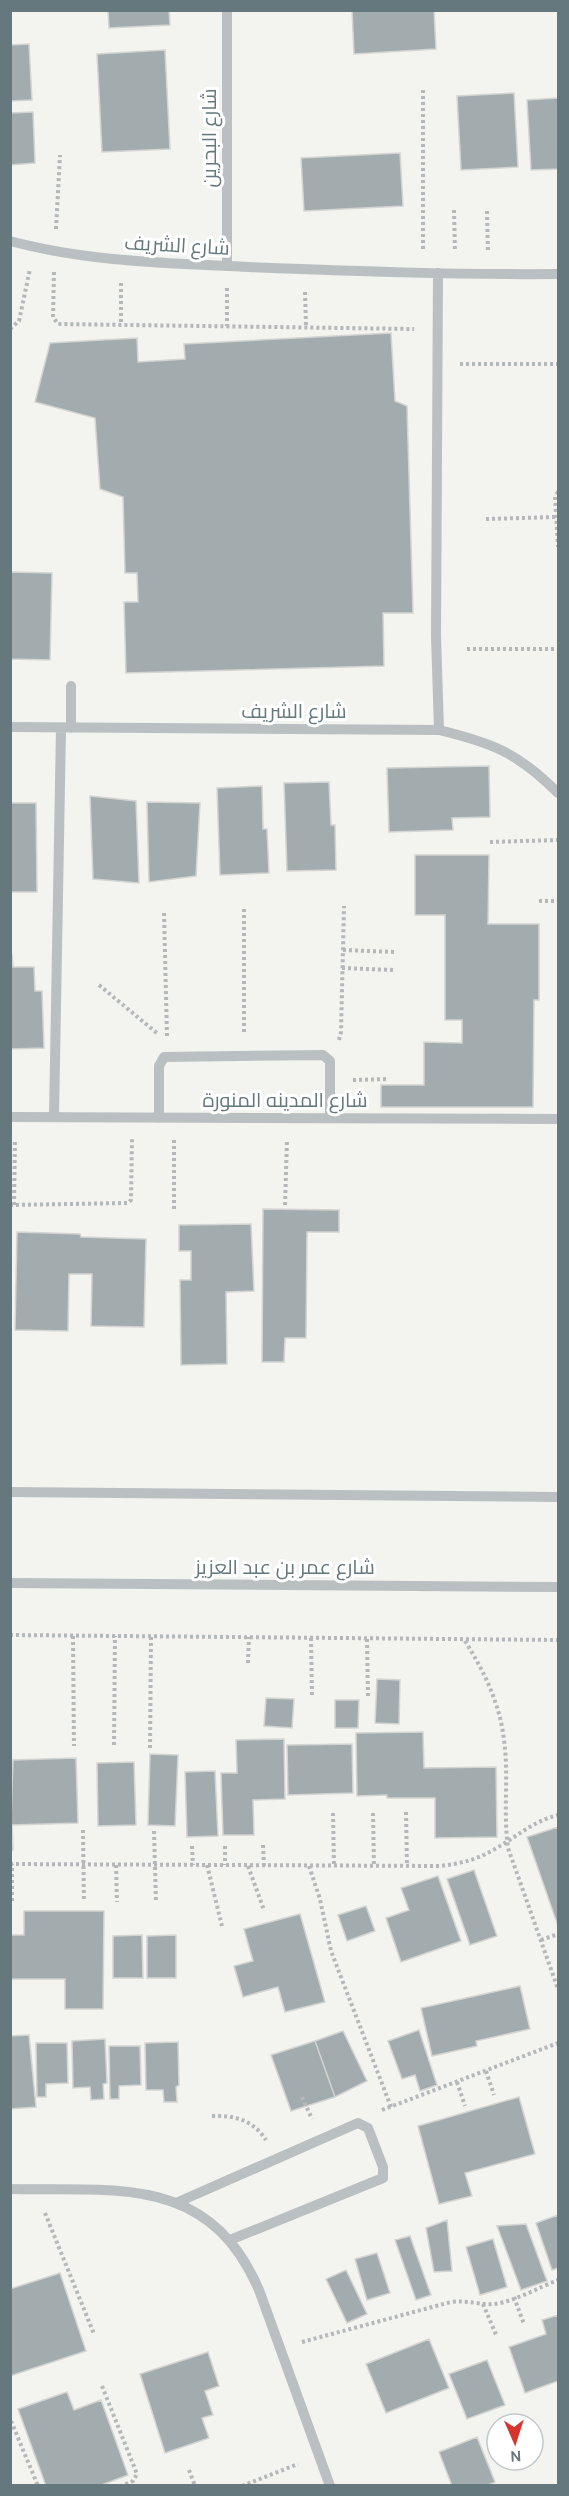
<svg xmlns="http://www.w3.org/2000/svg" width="569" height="2496" viewBox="0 0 569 2496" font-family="Karla,Cairo,sans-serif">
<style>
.building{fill:#a2acae;stroke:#d4d4d2;stroke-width:1.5}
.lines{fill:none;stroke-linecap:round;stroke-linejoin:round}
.path{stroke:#b4b8b9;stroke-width:4;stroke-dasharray:3 3;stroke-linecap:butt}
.minor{stroke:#babfc1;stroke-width:10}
.labels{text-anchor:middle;stroke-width:6;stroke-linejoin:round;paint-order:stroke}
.street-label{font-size:20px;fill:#64787e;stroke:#fff}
</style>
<rect width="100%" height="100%" fill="#f3f3ef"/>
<path class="building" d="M108 10H169L170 25 109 28Z
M352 10H434L436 49 354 54Z
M29 44 32 100 10 101V45Z
M165 50 170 149 102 152 97 54Z
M514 93 518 167 461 170 457 96Z
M558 98V169L531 170 527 100Z
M33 112 35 163 10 165V113Z
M400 153 403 206 304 211 301 158Z
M391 333 395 401 407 406 413 613H383L384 666 126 673 124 602H138L137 573H125L123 497 100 489 95 418 35 402 50 343 137 338 138 362 185 359 184 344Z
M10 572 52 573 50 660 10 659Z
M489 766 490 817 452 818 453 830 389 832 387 768Z
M329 782 331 825H335L336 870 287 871 284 783Z
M262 786 263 829H267L269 873 220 875 217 788Z
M90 796 136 801 139 883 93 879Z
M147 802 200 803 196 876 149 882Z
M10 803H36L37 892H10Z
M415 855H489L488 924H539V1000H534L533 1107H381V1085H424V1042L462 1043V1020H445V915H415Z
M10 955H12L13 967H34L35 991H42L44 1048 10 1049Z
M263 1209 339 1210V1232H307L306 1338H285L284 1362H262Z
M251 1224 254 1291 226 1292 227 1364 181 1365 180 1280H191V1251H179V1225Z
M17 1232 80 1234 81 1237 146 1239 144 1327 91 1326 92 1274H69L68 1331 15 1330Z
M377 1679 400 1680 399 1724 375 1723Z
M266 1698 294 1699 292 1728 264 1726Z
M335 1700H359L358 1728H335Z
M423 1732 424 1768 496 1767 497 1837 435 1838V1798H387V1795L357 1796 356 1733Z
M284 1739 285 1799 253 1800 254 1835H223L221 1773H237L236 1740Z
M352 1744 353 1793 288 1795 287 1745Z
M150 1754 178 1755 175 1826 148 1825Z
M76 1758 78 1823 12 1825 13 1850H10L13 1760Z
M134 1762 136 1825 98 1826 97 1763Z
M215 1771 218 1836 187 1837 185 1772Z
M558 1827V1926L527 1837Z
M474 1870 497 1936 470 1945 447 1879Z
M438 1876 461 1941 401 1962 386 1918 409 1910 401 1888Z
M366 1906 375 1931 347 1941 338 1915Z
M24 1911H104L103 2009H65V1979H10V1935H24Z
M300 1914 325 2002 285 2012 278 1987 243 1997 234 1966 253 1961 244 1929Z
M142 1935 143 1978H113V1936Z
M176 1935V1978H147V1936Z
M520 1986 530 2029 476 2041 477 2046 432 2056 421 2008Z
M419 2030 437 2085 420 2091 415 2075 402 2079 388 2041Z
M343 2031 367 2081 335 2097 315 2041Z
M29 2035 36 2107 10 2109V2036Z
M105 2039 107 2083 103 2084 104 2099 91 2100 90 2087 73 2088 72 2041Z
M315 2041 335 2097 291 2111 271 2055Z
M178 2042 179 2085 176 2087 177 2102H164L163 2090H146L145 2043Z
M36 2043H67L68 2083 46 2084V2097H37Z
M109 2046H140L141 2085 119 2086V2099H110Z
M519 2097 535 2154 465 2173 472 2196 439 2204 418 2126Z
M558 2215V2268L552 2270 536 2223Z
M447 2220 452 2271 434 2272 426 2228Z
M526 2224 547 2281 521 2290 497 2226Z
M410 2236 431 2295 416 2300 395 2240Z
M493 2239 507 2287 480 2295 466 2247Z
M377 2253 390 2293 367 2300 355 2259Z
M346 2270 367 2314 347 2323 326 2279Z
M60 2273 86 2351 10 2376V2289Z
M558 2315V2381L525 2393 509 2347 546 2334 542 2320Z
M429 2339 449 2388 386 2413 366 2364Z
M208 2352 219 2386 205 2391 213 2415 202 2418 209 2438 165 2453 140 2374Z
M487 2360 505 2405 467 2419 449 2374Z
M67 2392 74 2410 101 2400 128 2475 99 2486H46L18 2409Z
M477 2437 495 2482 486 2486H452L439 2452Z"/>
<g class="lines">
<path class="path" d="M423 90V251
M454 210 455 251
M487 211 488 253
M56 229 60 155
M54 272 53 317 58 324 414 329
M121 283V325
M227 288V326
M305 292 306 327
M10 329 19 321 30 269
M460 364H558
M558 492 555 496 558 547
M486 519 556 517
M467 649H558
M490 842 558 840
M539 901H558
M244 909V1033
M164 913 167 1036
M343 950 395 952
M342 968 394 970
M99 985 158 1034
M339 1040 341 1032 344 906
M353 1080 388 1079
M10 1205 128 1203 131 1200 132 1139
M14 1205 15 1140
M285 1205 287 1140
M174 1209V1140
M10 1635 558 1640
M73 1636 74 1746
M311 1638 312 1697
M367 1639 368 1697
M465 1641C484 1671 500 1704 504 1740 509 1775 503 1812 508 1848L558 1989
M248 1663 249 1637
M114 1745 115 1636
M150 1748 151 1637
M406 1812 407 1866
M333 1813 334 1866
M373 1813 374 1866
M83 1830 84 1902
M154 1831 156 1903
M263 1845 264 1866
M192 1846 193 1865
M225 1846V1865
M10 1864 439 1866C459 1864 476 1860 493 1850 517 1837 531 1822 558 1815
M116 1865 117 1902
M207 1865 222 1926
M248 1866 264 1910
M309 1866 320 1899 331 1951 391 2107
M12 1901V1864
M541 1940 558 1934
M486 2071 494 2095
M457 2082 465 2106
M302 2097 312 2119
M382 2110 558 2043
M212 2116C234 2115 253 2120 266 2140
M45 2213 94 2334
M514 2297 524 2324
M483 2304 497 2337
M302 2342 451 2302C468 2300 480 2305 494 2304 513 2302 540 2287 558 2280
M102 2386 137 2474 133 2481 122 2486
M11 2421 38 2486
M189 2470 195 2486
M242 2486 298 2464"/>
<path class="minor" d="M227 10V266
M10 241C88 262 169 263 249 267 352 271 455 275 558 274
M438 273 436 636 439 730
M10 727 439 730C493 743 518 753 558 793
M71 728V686
M10 1117 558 1119
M54 1117 61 728
M159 1118V1066L164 1057 323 1055 330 1061V1118
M10 1492 558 1497
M10 1583 558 1587
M10 2189C117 2191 209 2174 259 2290L330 2486
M176 2203 358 2123 368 2128 383 2167V2178L230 2240"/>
</g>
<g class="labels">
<g class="street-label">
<text transform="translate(209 138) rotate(-90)" y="7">شارع البحرين</text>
<text transform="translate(177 245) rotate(3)" y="7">شارع الشريف</text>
<text x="294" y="718">شارع الشريف</text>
<text x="285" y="1107">شارع المدينه المنورة</text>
<text x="285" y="1574">شارع عمر بن عبد العزيز</text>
</g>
</g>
<rect width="569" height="2496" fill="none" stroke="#64787e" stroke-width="24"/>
<g transform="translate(515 2442) rotate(177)"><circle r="28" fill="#ffffff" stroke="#c1c9cb" stroke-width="1.5"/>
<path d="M0-4.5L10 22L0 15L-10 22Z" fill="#d6352d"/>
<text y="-9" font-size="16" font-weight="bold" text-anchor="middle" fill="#64787e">N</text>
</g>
</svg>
